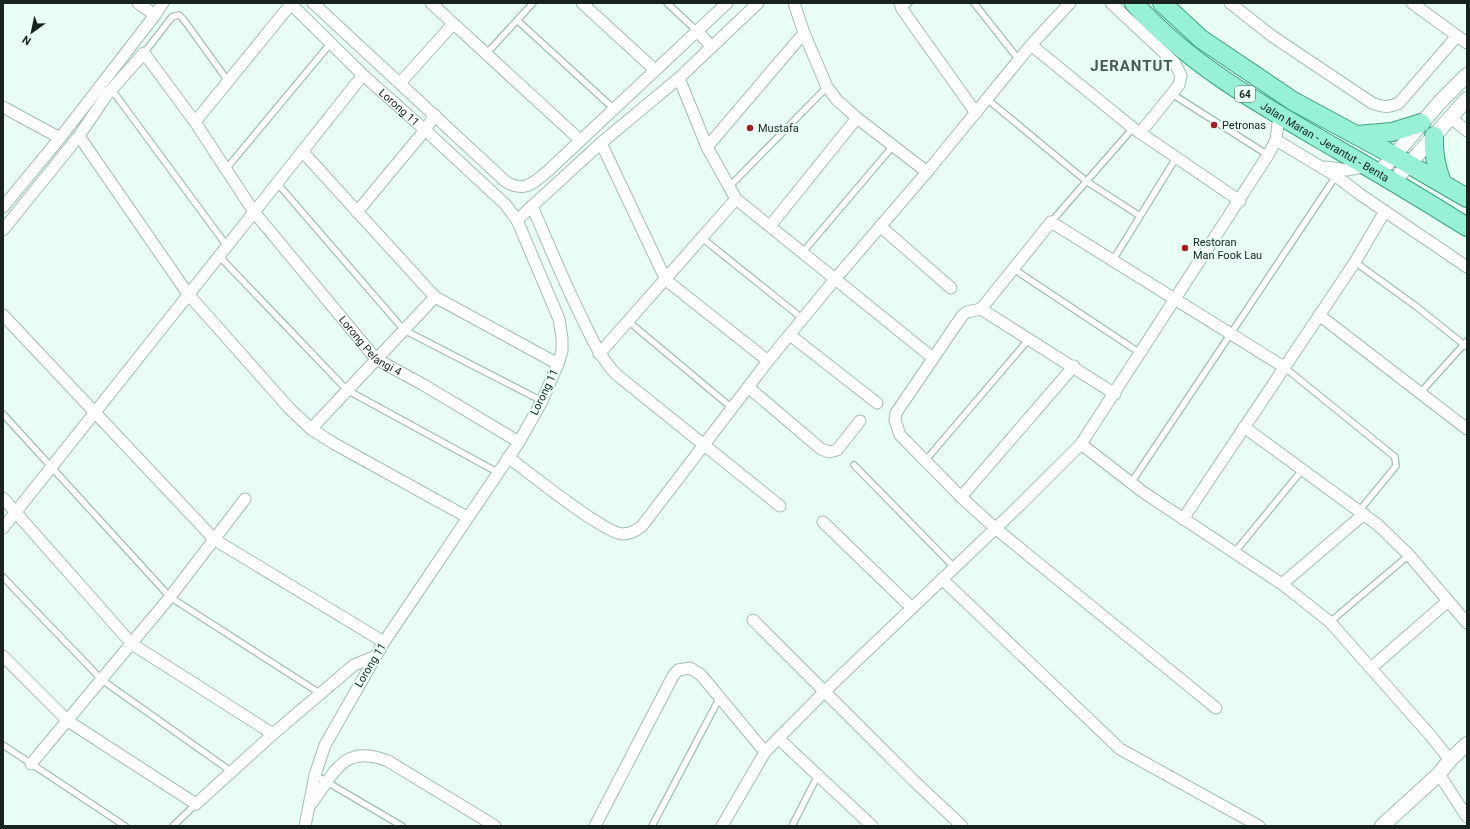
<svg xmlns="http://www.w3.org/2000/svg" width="1470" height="829" viewBox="0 0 1470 829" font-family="Roboto,sans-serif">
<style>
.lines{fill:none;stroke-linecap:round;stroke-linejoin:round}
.service-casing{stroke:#a4beb3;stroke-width:8}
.minor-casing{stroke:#a4beb3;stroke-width:13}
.tertiary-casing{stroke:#a4beb3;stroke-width:16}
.primary-casing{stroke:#3ea284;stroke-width:20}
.service{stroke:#fff;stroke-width:5.5}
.minor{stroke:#fff;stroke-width:11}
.tertiary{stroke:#fff;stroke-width:14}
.primary{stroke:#97f1d6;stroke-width:18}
.poi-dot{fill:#ae1c23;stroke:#e9fff6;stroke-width:1.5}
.labels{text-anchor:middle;stroke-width:4;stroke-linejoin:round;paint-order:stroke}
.shield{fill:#e9fff6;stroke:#576460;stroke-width:1}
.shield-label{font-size:10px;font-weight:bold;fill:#18221f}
.street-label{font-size:11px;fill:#18221f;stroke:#e9fff6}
.poi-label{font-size:11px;fill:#18221f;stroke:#e9fff6;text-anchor:start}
.district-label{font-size:15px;font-weight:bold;letter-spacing:1px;fill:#455d54;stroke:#e9fff6}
</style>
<rect width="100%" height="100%" fill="#e9fff6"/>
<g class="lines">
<defs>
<path id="service" d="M667 3 697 31
M974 3 1019 60
M902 9 909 3
M517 20 614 109
M144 53 172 17 179 15 184 20 228 81
M486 54 533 3
M112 90 227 246
M1172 94 1268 155
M987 99 1086 181 1140 216
M226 169 330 44
M277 183 404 330 542 401
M729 187 827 87
M1051 222 1133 128
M702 238 803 319
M803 252 893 146
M219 256 347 390 497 472
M1113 260 1176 158
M1355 262 1417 307 1467 347
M1012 268 1140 353
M628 321 732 408
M1284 367 1395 457 1396 466 1359 511
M1421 392 1467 341
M3 414 170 597 321 694
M925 461 1029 339
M854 465 954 567
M1131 483 1336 176
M1234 553 1303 469
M3 577 102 680 232 772
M1330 622 1409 555
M3 745 125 826
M315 775 402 826
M173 826 196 804
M652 826 719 699
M792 826 818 775"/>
<g id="minor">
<path id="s1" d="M290 3 363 75 425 130 505 204 517 220 559 319 562 338V351L558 364 542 401 519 442 384 642 325 745 315 775 305 826"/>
<path d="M313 3 505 181C524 194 535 182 550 169L727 3"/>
<path d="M431 3 580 140"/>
<path d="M582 3 655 70"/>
<path d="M794 3 804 33 827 87 837 100 857 118 927 172"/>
<path d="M900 3 902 9 976 113"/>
<path d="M1111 3 1175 63 1181 76 1179 85 1140 133"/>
<path d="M1230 3 1272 36 1372 103C1382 107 1388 108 1399 103L1457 36"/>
<path d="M1412 3 1467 43"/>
<path d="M155 15 163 3"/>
<path d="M697 31 712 47"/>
<path d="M1031 45 1133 128 1240 201"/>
<path d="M679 78 707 147 736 199 933 358"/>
<path d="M400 83 453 24"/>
<path d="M3 107 60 138 3 207"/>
<path d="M1451 118 1467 131"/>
<path d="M195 122 291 4"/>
<path d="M79 136 188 294 289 408 311 429 333 443 467 517"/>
<path d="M60 138 155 15 138 3"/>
<path d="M1276 140 1336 176 1361 195 1467 267"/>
<path d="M601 143 666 280 768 361"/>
<path d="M707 147 804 33"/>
<path d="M302 151 435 297 558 364"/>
<path d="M1326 167 1347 170 1368 166"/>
<path d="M532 206C547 241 562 277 579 312 590 334 599 357 617 375L780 506"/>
<path d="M357 212 425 130 435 115"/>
<path d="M517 220 601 143 679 78 758 3"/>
<path d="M770 226 857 118"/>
<path d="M880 226 951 288"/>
<path id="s2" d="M3 230 79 136 106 96 144 53 195 122 254 212 376 359 422 384 519 442"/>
<path d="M981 309 1051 222 1284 367"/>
<path d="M3 315 215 540 384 642"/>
<path d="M1319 315 1467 429"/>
<path d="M790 335 877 403"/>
<path d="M599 354 736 199"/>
<path d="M748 387 821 449 829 452 837 450 860 421"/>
<path d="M1115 394 981 309 967 312 962 316 896 413 895 420 900 435 961 497 995 528 1216 708"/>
<path d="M1244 427 1378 525 1409 555 1467 623"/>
<path d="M311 429 435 297"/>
<path d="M1081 444 1143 492 1282 584 1330 622 1430 735 1450 760"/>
<path d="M508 457C528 472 602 532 622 534 630 534 636 531 642 526L768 361 836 278 927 172 1031 45 1070 3"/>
<path d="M961 497 1074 366"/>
<path d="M3 498 132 644 273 734"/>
<path d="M1183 519 1355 262 1385 211"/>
<path d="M823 522 912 608"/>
<path d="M3 528 363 75"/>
<path d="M942 579 1120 749 1259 826"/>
<path d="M1282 584 1364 514"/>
<path d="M753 620 913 780 962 826"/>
<path d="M3 656 68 721 196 804 273 734 354 665 376 656"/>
<path d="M1371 668 1448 601"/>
<path d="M778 738 872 826"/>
<path d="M31 764 170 597 245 499"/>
<path d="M1439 774 1467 817"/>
<path d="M311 804C335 773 343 743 388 761L495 826"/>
<path d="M595 826 673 676 678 670 690 668 701 675 765 752"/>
<path d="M722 826 765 752 825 691 1020 505 1081 444 1268 155 1276 140 1279 116"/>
</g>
<path id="tertiary" d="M1379 173 1440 102 1467 75
M1394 181 1467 99
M1382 826 1439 774 1450 760 1467 744"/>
<g id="primary">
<path id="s3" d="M1134 3C1190 66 1265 107 1337 149 1381 174 1424 200 1467 227"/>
<path d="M1162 3 1201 39 1293 101 1393 155 1467 198"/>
<path d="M1357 135 1392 132 1421 123"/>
<path d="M1434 136C1433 153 1436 167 1442 183"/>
</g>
</defs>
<use href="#service" class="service-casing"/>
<use href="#minor" class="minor-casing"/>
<use href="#tertiary" class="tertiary-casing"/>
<use href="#primary" class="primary-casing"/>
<use href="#service" class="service"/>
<use href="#minor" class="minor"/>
<use href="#tertiary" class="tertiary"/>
<use href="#primary" class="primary"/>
</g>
<g class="poi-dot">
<circle cx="1214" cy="125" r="4"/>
<circle cx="750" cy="128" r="4"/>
<circle cx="1185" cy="248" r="4"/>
</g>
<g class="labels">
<rect class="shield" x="1235" y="86" width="20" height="16" rx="3"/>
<g class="shield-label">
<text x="1245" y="98">64</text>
</g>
<g class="street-label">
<text dy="4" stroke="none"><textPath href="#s1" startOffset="151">Lorong 11</textPath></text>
<text dy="4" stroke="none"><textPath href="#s3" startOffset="237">Jalan Maran - Jerantut - Benta</textPath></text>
<text dy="4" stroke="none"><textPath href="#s2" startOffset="598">Lorong Pelangi 4</textPath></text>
<text transform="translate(544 392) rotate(-64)" y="4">Lorong 11</text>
<text transform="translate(370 665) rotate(-59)" y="4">Lorong 11</text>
</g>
<g class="poi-label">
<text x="1222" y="129">Petronas</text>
<text x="758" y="132">Mustafa</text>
<text x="1193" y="246">Restoran<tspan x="1193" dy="13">Man Fook Lau</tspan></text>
</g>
<g class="district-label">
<text x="1132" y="71">JERANTUT</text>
</g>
</g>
<rect width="1470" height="829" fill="none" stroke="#18221f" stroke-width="8"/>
<g transform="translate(32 32) rotate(213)" stroke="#e9fff6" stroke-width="3" paint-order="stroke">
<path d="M0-3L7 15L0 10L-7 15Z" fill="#18221f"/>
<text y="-6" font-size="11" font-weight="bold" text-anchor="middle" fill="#18221f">N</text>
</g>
</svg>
